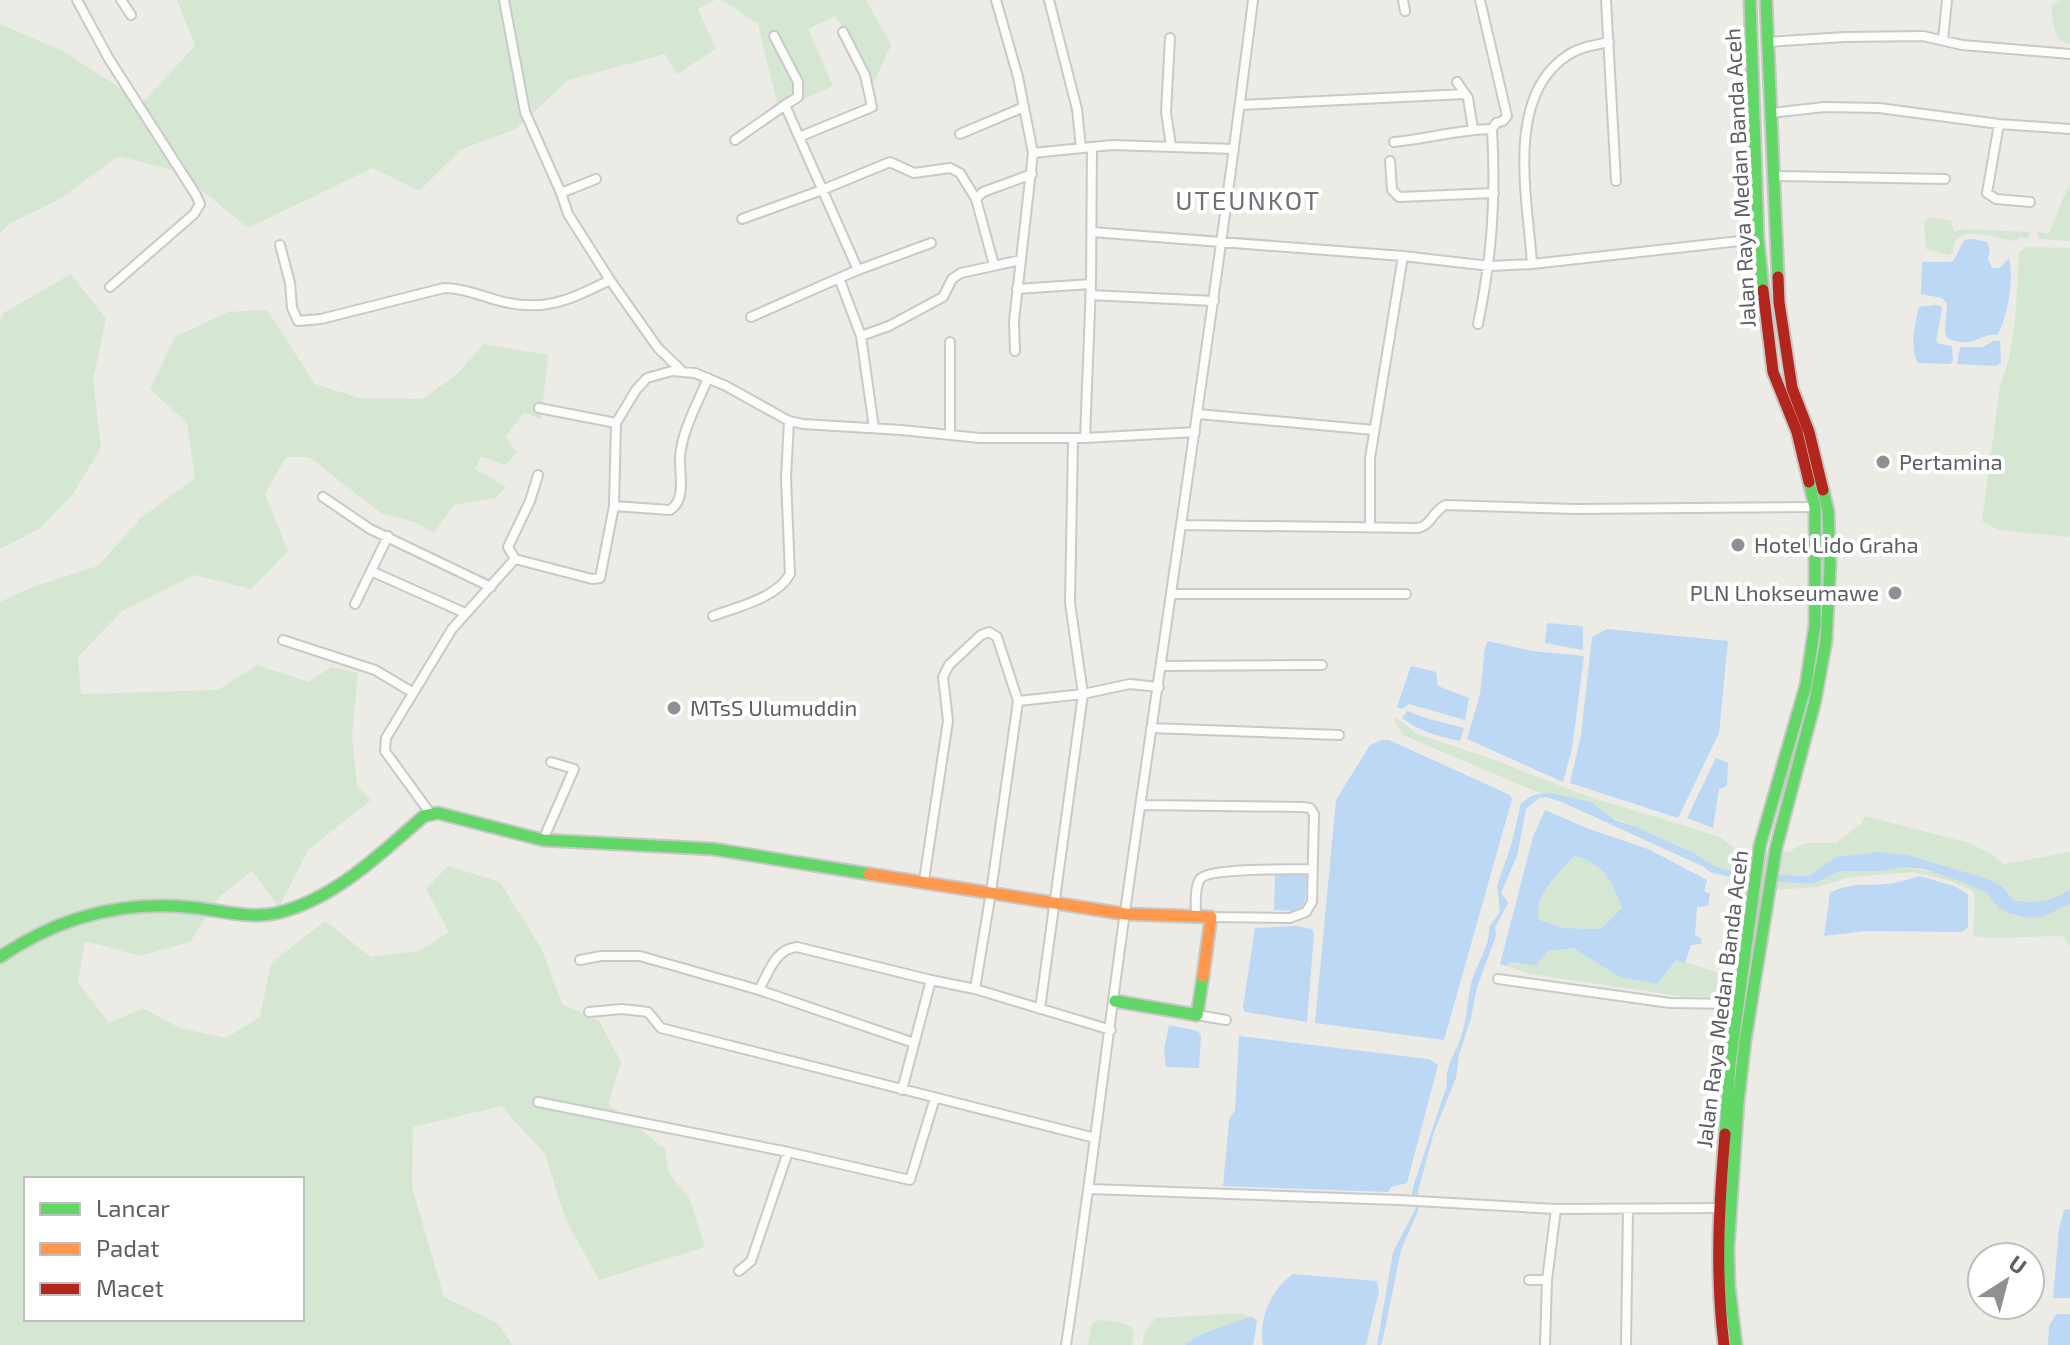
<svg xmlns="http://www.w3.org/2000/svg" width="2070" height="1345" viewBox="0 0 2070 1345" font-family="'Exo 2',sans-serif">
<style>
.green{fill:#d5e7d3;fill-rule:evenodd}
.water{fill:#bcd8f5;fill-rule:evenodd}
.lines{fill:none;stroke-linecap:round;stroke-linejoin:round}
.street-casing{stroke:#c8c9c8;stroke-width:12}
.fast-casing{stroke:#c7c8c6;stroke-width:15}
.slow-casing{stroke:#c7c8c6;stroke-width:15}
.jam-casing{stroke:#c7c8c6;stroke-width:15}
.street{stroke:#fcfcfb;stroke-width:8}
.fast{stroke:#63d668;stroke-width:11}
.slow{stroke:#ff974d;stroke-width:11}
.jam{stroke:#b3261e;stroke-width:11}
.poi-dot{fill:#8e9092;stroke:#fff;stroke-width:3}
.labels{text-anchor:middle;stroke-width:8;stroke-linejoin:round;paint-order:stroke}
.street-label{font-size:22px;fill:#5c5f64;stroke:#fff}
.poi-label{font-size:22px;fill:#5c5f64;stroke:#fff;text-anchor:start}
.quarter-label{font-size:26px;letter-spacing:2px;fill:#6d7176;stroke:#fff}
</style>
<rect width="100%" height="100%" fill="#ecebe6"/>
<path class="green" d="M177 0H715L698 9 716 49 677 74 665 54 568 80 516 129 462 149 419 191 373 168 248 228 178 171 118 156 60 199 9 224 0 233V24L62 51 143 102 195 46Z
M722 0H866L891 45 874 82 836 16 808 29 833 86 779 110 758 24Z
M2059 0H2070V44C2052 41 2054 21 2051 6Z
M2070 186V241L2039 239 2037 231 2048 234C2054 228 2060 199 2070 186Z
M1929 217 1951 221 1954 232 1963 229 2030 232 2028 239 2020 237 2015 241C1996 239 1954 221 1953 251L1949 255 1926 249 1924 221Z
M2026 247 2070 248V537L1998 530 1982 521 2000 385C2016 351 2017 291 2019 252Z
M71 274 106 319 93 379 101 448 73 494 39 529 0 549V320L5 312Z
M267 310 315 384 359 398 422 399 455 376 484 344 548 355 541 420 525 412 505 437 517 452 505 465 481 456 475 469 506 487 496 498 454 505 434 533 415 522 381 513 309 457H286L265 494 288 551 251 589 194 575 122 611 78 657 81 694 218 690 257 665 309 682 331 667 358 673 352 735 357 786 371 800 308 850 279 907 252 871 220 896 190 942 140 956 85 941 78 982 109 1023 143 1008 180 1028 226 1038 260 1017 271 963 325 921 371 957 419 951 449 932 426 889 448 866 500 882 542 950 562 1004 599 1021 621 1062 608 1104 665 1149 668 1172 689 1198 705 1247 599 1280 565 1218 545 1154 501 1106 413 1127 412 1187 444 1297 497 1323 513 1345H0V602L35 586 98 566 141 518 195 478 187 423 150 389 175 337 228 312ZM26 1179H302V1319H26Z
M1397 718 1417 734 1495 760 1584 795 1720 837 1733 847 1747 851 1790 852 1797 846 1809 843H1836L1861 824 1865 816 1973 844C1986 854 1992 851 2003 864L2070 852V889C2051 902 2035 904 2013 900L2003 886 1988 879 1908 855 1878 852 1836 857 1809 876 1741 873 1716 867 1692 852 1636 827 1550 793 1542 794 1403 735 1394 720Z
M1574 856C1604 863 1612 881 1622 908L1601 929 1563 928 1539 921C1533 896 1559 874 1574 856Z
M1901 867C1926 870 1967 878 1986 893 1991 896 1994 903 1999 907 2021 926 2047 915 2070 904V946L2062 936 1987 938 1973 936 1975 901 1973 891 1951 881 1914 872 1850 877 1817 887 1775 890 1727 881V878L1813 884 1840 871H1881Z
M1573 948 1595 960 1676 959 1719 973 1727 985 1726 996 1686 997 1530 974 1507 966 1509 962 1517 964 1548 951Z
M1242 1313 1249 1317 1199 1335 1184 1345H1142L1145 1331 1156 1318Z
M1098 1320 1119 1322 1131 1326 1134 1334 1132 1345H1088L1092 1324Z"/>
<path class="water" d="M1973 239 1987 242 1990 250 1988 259 1992 268H2000L2009 258C2014 281 2008 313 1998 335 1979 333 1974 350 1947 338L1945 332 1947 303 1942 298 1921 294 1922 262H1951C1959 256 1958 247 1965 240Z
M1935 305 1941 306 1942 309 1936 341 1940 344 1952 346 1953 361 1950 364 1918 363C1909 348 1915 324 1919 307Z
M1994 341H2000L2001 363 1996 366 1957 364 1960 347H1982Z
M1547 623 1583 626V650L1545 643Z
M1607 629 1728 641 1719 733 1678 818 1570 783 1581 735 1592 637Z
M1488 641 1532 651 1584 656 1572 749 1563 782 1467 739 1480 694 1485 647Z
M1411 666 1436 672 1438 686 1469 698 1465 720 1409 704 1402 709 1397 707Z
M1407 711 1429 719 1464 728 1460 741C1438 736 1420 732 1402 718Z
M1382 740H1389L1510 795 1512 799 1444 1040 1315 1023 1336 800 1370 745Z
M1716 758 1728 763 1727 786 1719 789 1713 828 1687 818Z
M1550 793 1591 802 1615 820 1636 827 1692 852 1716 867 1741 873 1809 876 1836 857 1878 852 1908 855 1988 879 2002 886 2013 900C2035 904 2051 902 2070 889V904L2042 917 2028 918 2010 914 1998 907 1986 893 1965 883 1924 869 1902 867 1881 871H1840L1813 884 1742 880 1710 872 1704 867 1564 803 1547 797 1539 798 1526 809 1517 856 1501 893 1508 902 1507 905 1495 927 1496 936 1477 987 1471 1018 1459 1055 1456 1078 1434 1132 1418 1191V1211L1401 1250 1383 1339 1381 1345H1377L1393 1252 1416 1208 1412 1193 1414 1184 1447 1085C1444 1067 1456 1053 1461 1037 1467 1019 1467 999 1472 980 1477 963 1491 944 1489 927L1500 912 1497 886 1512 842 1521 803 1533 795Z
M1545 810 1589 829 1648 849 1707 880 1704 891 1710 894 1708 906 1697 907 1695 935 1702 939 1701 944 1691 945 1685 963 1676 960 1657 984 1622 978 1573 948 1548 951 1536 965 1509 962 1507 966 1500 964 1533 837ZM1574 856C1604 863 1612 881 1622 908L1601 929 1563 928 1539 920C1533 896 1559 873 1574 856Z
M1275 875H1307L1305 900 1302 907 1293 911 1274 910Z
M1920 876 1954 886 1968 894V927L1962 932 1866 931 1824 936 1830 893C1852 881 1871 887 1894 883 1903 881 1911 879 1920 876Z
M1296 926 1312 929 1314 934 1307 1022 1245 1012 1243 1007 1255 928Z
M1169 1025 1198 1031 1201 1036 1199 1068 1166 1067 1164 1050Z
M1239 1036 1419 1058 1429 1059 1438 1065 1407 1183 1391 1187 1388 1192 1223 1186 1229 1120 1235 1110Z
M2070 1209V1298H2053L2059 1229 2064 1210Z
M1293 1274 1377 1281 1379 1291 1366 1345H1263C1258 1318 1272 1289 1293 1274Z
M2056 1314H2070V1345H2048L2049 1326Z
M1249 1317 1254 1318 1257 1321 1253 1345H1184L1199 1335Z"/>
<g class="lines">
<defs>
<path id="street" d="M77 0 109 59 196 195 200 204 194 214 110 287
M121 0 131 15
M504 0 525 112 561 193
M996 0 1018 77 1033 153
M1049 0 1077 109 1081 148
M1403 0 1405 11
M1606 0 1616 181
M843 32 865 75 872 107 799 137 858 270 839 278 861 336 874 428
M774 36 798 82V97L785 105 799 137
M1170 38 1166 112 1171 146
M1943 40 1947 0
M1767 42 1845 37 1923 36 1962 45 2070 54
M1457 82 1468 98 1473 129
M1240 105 1465 94
M1771 113 1824 107 1879 108 1999 124 2070 129
M1999 124 1987 193 1996 199 2030 202
M960 134 1024 107
M735 140 785 105
M1394 142C1427 139 1460 129 1492 129L1496 123 1503 121 1507 116 1480 0
M1390 161 1392 190 1399 197 1494 193
M1773 176 1945 179
M596 179 561 193 568 214 610 280
M742 219 822 190 890 162 914 173 950 168 960 173 976 199
M1092 232 1403 256 1490 266 1532 264 1758 239
M280 245 290 283 292 308 298 321 321 319 444 288C464 288 481 296 500 301 545 313 571 299 610 280L658 348 681 370
M1532 264C1528 200 1504 96 1568 55 1580 47 1595 45 1609 42
M994 265 976 199 983 192 1032 174
M858 270 931 243
M1017 289 1091 284
M1090 295 1214 301
M751 317 839 278
M1478 324C1492 256 1496 199 1492 129
M861 336 889 326 943 297 952 279 961 273 1021 260
M950 342V435
M1015 351 1014 321 1033 153 1112 145 1234 149
M539 408 616 423
M1198 414 1374 430
M1085 438 1091 284 1092 147
M323 497 370 529 491 587
M614 506 670 510C687 499 679 474 680 457 682 430 698 403 708 378
M1182 525 1418 528C1432 525 1433 510 1446 505L1576 509 1815 507
M1370 528V458L1403 256
M515 559 508 547 530 501 538 475
M371 571 465 613
M1173 594H1406
M355 604 388 536
M713 616C737 607 777 598 790 574L786 478 789 421
M283 640 375 670 412 692
M1161 666 1322 665
M1018 701 1083 694 1070 603 1073 438
M1151 728 1339 735
M1142 805 1302 807 1310 808 1314 814 1312 902 1306 912 1290 918 1211 917
M430 813 385 751 386 738 452 629 515 559 592 579 600 578 614 506 616 423 636 390 647 378 672 371 695 373 726 386 789 421 803 424 901 430 980 438H1085L1195 432
M543 840 574 769 551 762
M924 880 948 721 943 677 949 665 981 635 989 632 997 637 1018 701 991 892 975 989
M1196 917C1196 907 1194 888 1200 879 1209 867 1293 870 1312 869
M580 960 601 956H640L759 990 914 1043
M1498 979 1670 1003 1739 1004
M759 990C769 972 775 949 797 947L931 980
M1040 1009 1083 694 1130 684 1159 687
M589 1012 622 1009 648 1012 661 1028 1095 1138
M1197 1015 1226 1020
M902 1090 931 980 975 989 1111 1030
M538 1102 788 1152 910 1180 935 1098
M1090 1189 1399 1200 1556 1209 1721 1208
M739 1271 751 1261 788 1152
M1529 1280H1547L1556 1209
M1066 1345C1088 1201 1105 1056 1125 912 1168 608 1215 305 1253 0
M1545 1345 1547 1280
M1626 1345 1628 1211"/>
<path id="fast" d="M1750 0 1758 239 1763 290
M1766 0 1778 277
M0 957C60 916 124 899 197 908 223 911 251 919 277 913 335 899 380 854 424 816L438 813 543 840 713 849 869 874
M1115 1001 1197 1015 1203 976
M1725 1134 1730 1063 1760 845 1806 685 1815 625V507L1809 482
M1736 1345 1729 1286 1728 1248 1738 1102 1745 1041 1776 848 1815 701 1826 641 1830 565 1828 511 1823 490"/>
<path id="slow" d="M869 874 1125 914 1211 917 1203 976"/>
<path id="jam" d="M1778 277 1779 302 1792 388 1809 432 1823 490
M1763 290 1773 372 1797 432 1809 482
M1724 1345C1715 1274 1719 1205 1725 1134"/>
</defs>
<use href="#street" class="street-casing"/>
<use href="#fast" class="fast-casing"/>
<use href="#slow" class="slow-casing"/>
<use href="#jam" class="jam-casing"/>
<use href="#street" class="street"/>
<use href="#fast" class="fast"/>
<use href="#slow" class="slow"/>
<use href="#jam" class="jam"/>
</g>
<g class="poi-dot">
<circle cx="1883" cy="462" r="8"/>
<circle cx="1738" cy="545" r="8"/>
<circle cx="1895" cy="593" r="8"/>
<circle cx="674" cy="708" r="8"/>
</g>
<g class="labels">
<g class="street-label">
<text transform="translate(1740 178) rotate(-93)" y="8">Jalan Raya Medan Banda Aceh</text>
<text transform="translate(1722 999) rotate(-83)" y="8">Jalan Raya Medan Banda Aceh</text>
</g>
<g class="poi-label">
<text x="1899" y="470">Pertamina</text>
<text x="1754" y="553">Hotel Lido Graha</text>
<text x="1879" y="601" text-anchor="end">PLN Lhokseumawe</text>
<text x="690" y="716">MTsS Ulumuddin</text>
</g>
<g class="quarter-label">
<text x="1248" y="210">UTEUNKOT</text>
</g>
</g>
<rect x="24" y="1177" width="280" height="144" fill="#ffffff" stroke="#bebfc1" stroke-width="2"/>
<rect x="40" y="1203" width="40" height="12" fill="#63d668" stroke="#bebfc1" stroke-width="2"/>
<text x="96" y="1217" font-size="24" fill="#5c5f64">Lancar</text>
<rect x="40" y="1243" width="40" height="12" fill="#ff974d" stroke="#bebfc1" stroke-width="2"/>
<text x="96" y="1257" font-size="24" fill="#5c5f64">Padat</text>
<rect x="40" y="1283" width="40" height="12" fill="#b3261e" stroke="#bebfc1" stroke-width="2"/>
<text x="96" y="1297" font-size="24" fill="#5c5f64">Macet</text>
<g transform="translate(2006 1281) rotate(36)"><circle r="38" fill="#ffffff" stroke="#bebfc1" stroke-width="2"/>
<path d="M0-6L14 30L0 20L-14 30Z" fill="#8e9092"/>
<text y="-12" font-size="22" font-weight="bold" text-anchor="middle" fill="#5c5f64">U</text>
</g>
</svg>
